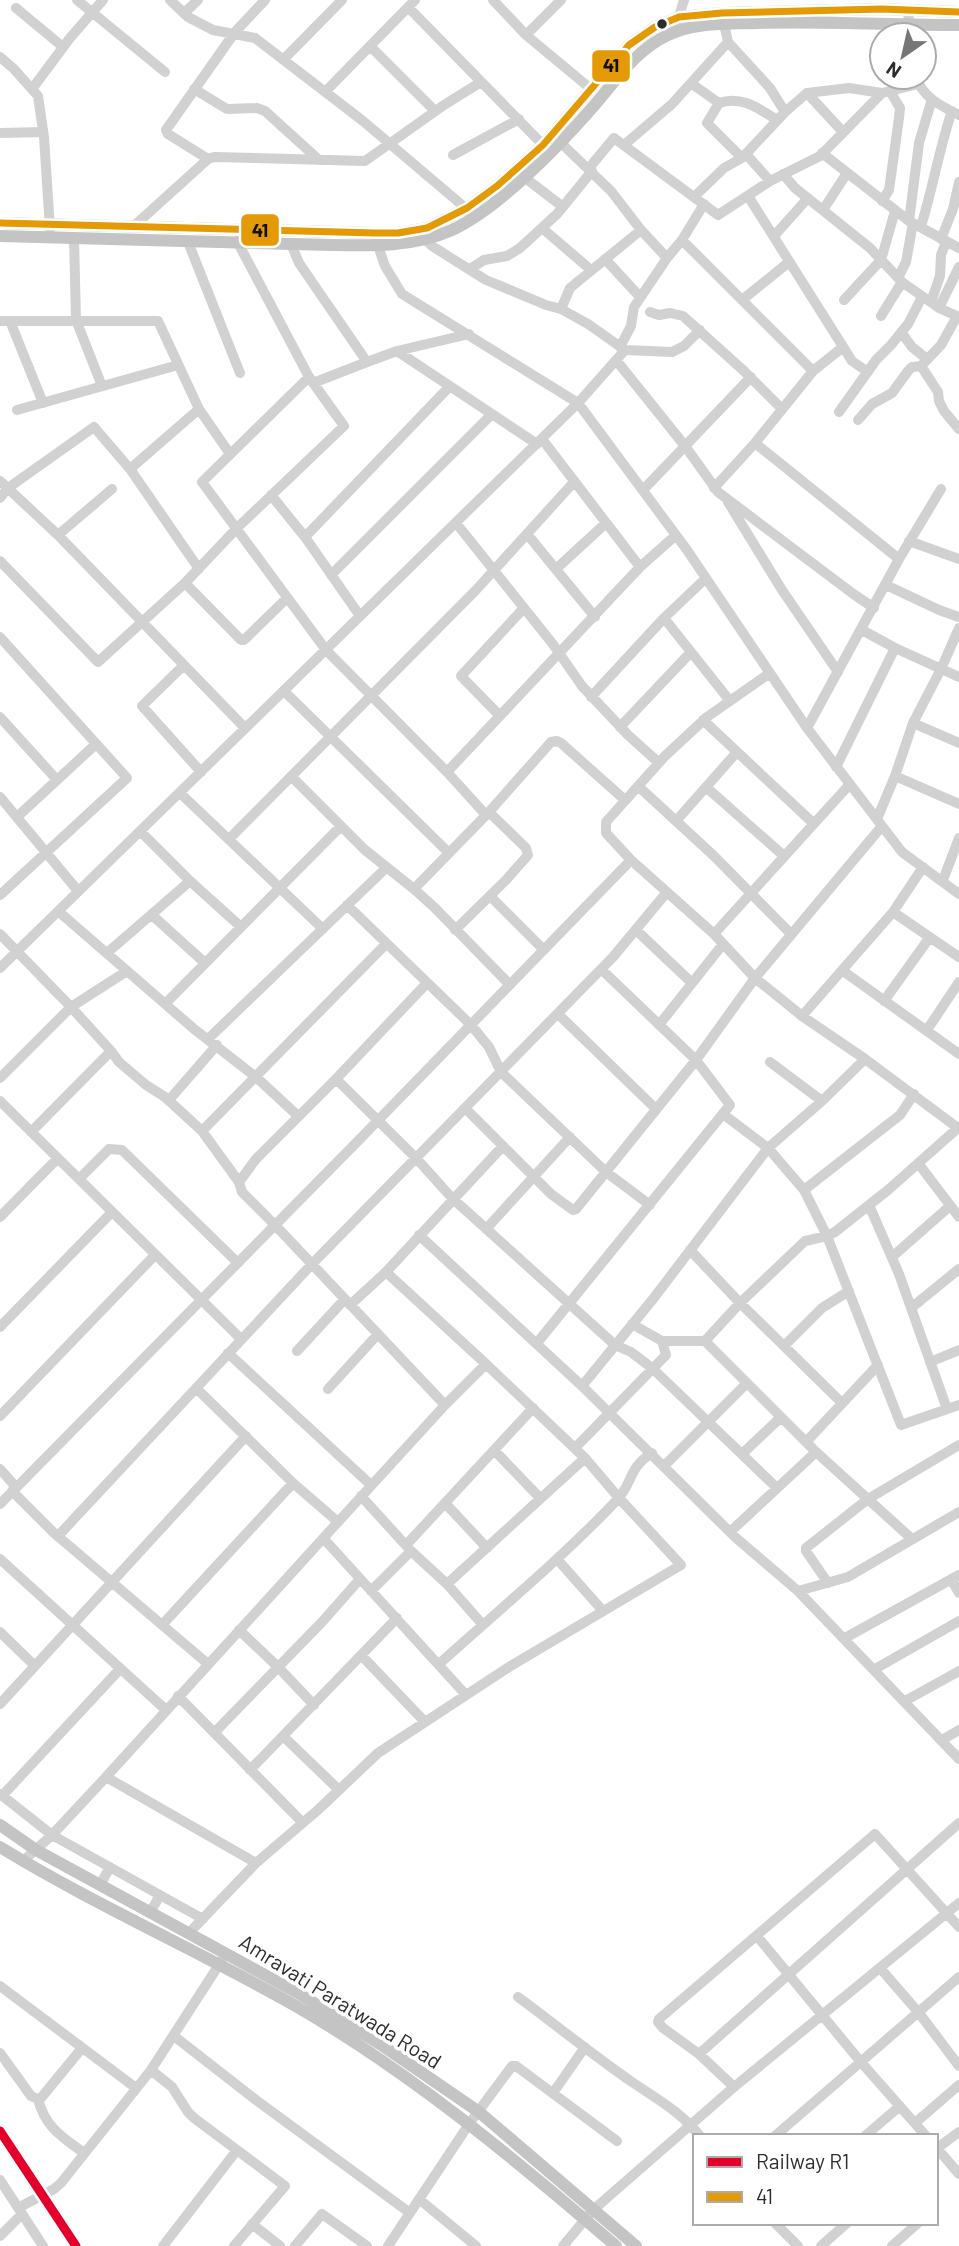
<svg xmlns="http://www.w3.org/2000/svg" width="959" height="2246" viewBox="0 0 959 2246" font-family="Barlow,sans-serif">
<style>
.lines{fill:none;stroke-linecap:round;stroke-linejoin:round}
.minor{stroke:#d1d1d1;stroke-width:10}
.major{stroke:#c4c4c4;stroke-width:12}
.bus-1-casing{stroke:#fff;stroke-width:12}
.bus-1{stroke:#e39a04;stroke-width:7}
.rail-1-casing{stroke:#fff;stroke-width:14}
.rail-1{stroke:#e4002b;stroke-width:9}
.bus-dot{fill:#2c2c2c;stroke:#fff;stroke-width:2.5}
.labels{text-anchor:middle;stroke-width:7;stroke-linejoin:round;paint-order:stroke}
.street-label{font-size:21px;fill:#2c2c2c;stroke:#fff}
.line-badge{stroke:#fff;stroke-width:2.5}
.pale-badge-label{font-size:19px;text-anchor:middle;font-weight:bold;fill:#111}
</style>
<rect width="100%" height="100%" fill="#fff"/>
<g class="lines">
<path class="minor" d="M77 0 165 72
M170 0 188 17 213 30 255 38 363 121 469 211
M493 0 526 35 591 89
M408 7 543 145
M16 8 63 47
M908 10 910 35
M184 13 198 0
M677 23 684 0
M724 24 728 42 770 88 785 112
M526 35 561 0
M370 46 435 111
M0 57 13 68 38 96 44 137 50 229
M283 60 342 0
M917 77C920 96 943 107 959 115
M692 84 719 103C742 95 759 109 777 120
M32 89 70 38 103 0
M194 89 227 109 257 108 265 111 319 160
M326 91 415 0
M807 93 843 132
M719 103 707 123 742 158
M0 133 43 132
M561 143 611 191 641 230 667 258
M624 145 672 104 728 42
M822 153 909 221 959 248
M746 154 770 181
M453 155 519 119
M208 159 168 134 166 130 235 32 265 0
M589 168 614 138 718 215 770 181 820 156 882 93
M783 174 795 188 870 248 902 282 939 308 959 317
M524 177 563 207
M748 196 852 361 868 372
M694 197 724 168 742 158 785 112 807 93 849 88 882 93 918 84
M882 201 889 190 899 118 900 108 890 91
M823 210 847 173
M909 221 919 143 932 99
M134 226 208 159 214 157 365 161 444 105 481 82
M921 226C933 188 939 149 952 111
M542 228 591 270
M774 236 808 198
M74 238 76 320 102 386
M424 238 432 246 486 280 546 305 561 309 588 324 625 350 672 352 684 346 700 330
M941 239 953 209 959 182
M682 240 813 371
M188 242 240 373
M291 244 299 263 367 362 397 351 537 444
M605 259 640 297
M470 269 484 260 507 256 520 248 557 214 592 171
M898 278 906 262 913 223
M742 300 789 262
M844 300 881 260 895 211
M931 302 940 276 941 255 946 242
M939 308 959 267
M561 309 570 288 641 230
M650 312 659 315 670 313 683 316 744 371 782 409
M881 316 902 282
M0 321H158L199 409 230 454
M10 321 43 403
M901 332 912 347 927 359
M620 347 631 326 634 307 667 258 682 240 704 204
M625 350 578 403 687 550 807 728 882 826 755 978 802 1016 865 1059 822 1101 768 1148 653 1299 582 1386 735 1537 798 1591 959 1759
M397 351 469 334
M616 360 685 446 718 492 852 593 874 608
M921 366 938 392 939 401 944 411 959 429
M309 377 202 482 326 650 447 772 486 815
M313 383 367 362
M17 410 178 365
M839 412 876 360 891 345 908 324 922 297
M858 420 872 404 892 393 908 371 912 367 921 366 941 345 956 318
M542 439 640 567
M755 443 899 559
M130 469 199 409
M0 481 58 535 245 728
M714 488 755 443 813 371 843 347
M644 489 751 377
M271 495 305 537 360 616
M0 498 8 488 94 427 130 469 199 569
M728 502 782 590 838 672
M456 523 552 643 582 686 628 735 659 763
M527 534 595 617
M58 535 112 489
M305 537 450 386
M909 541 959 559
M0 561 98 662 185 583 237 528 344 426 309 377 237 241
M556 569 606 523
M331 575 492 414
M185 583 241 640H244L287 598
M886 585 939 610 959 617
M664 618 730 701
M862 630 895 648 959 677
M0 637 127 778 0 895
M184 665 142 706 201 772
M284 691 449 853
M591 697 664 618 705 579
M500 716 461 676 523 609
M0 717 57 780
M703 720 813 823
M913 723 959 743
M620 727 691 652
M807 728 899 559 941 489
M836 767 895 648
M447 772 640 567 676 535
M895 776 959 804
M292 777 365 850 414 889 435 908 510 985
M638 786 714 856 791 934
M706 787 784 856
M180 793 323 929
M0 797 78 891
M17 817 96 744
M877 819 895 776 913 723 941 669 959 628
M676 821 737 752
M882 826 902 852 959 894
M140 831 190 881 241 927
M229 839 476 590 574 482
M943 880 959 838
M414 889 489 812 551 742 557 741 561 743 625 800
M490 896 544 950
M347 905 471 1025 489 1047 501 1072 606 1172 650 1205
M58 911 194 1029 256 1077 298 1116
M893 912 959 957
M152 915 205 963
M455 930 506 880 528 855 526 848 489 812
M636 930 692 983
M0 934 71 1007 111 1051 119 1062 146 1085 165 1097 202 1131 239 1182
M714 934 850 784
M107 953 190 881
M0 968 578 403 402 294 385 266 376 240
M843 971 959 1054
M427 983 336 1079 256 1159 239 1182 242 1192 275 1225 445 1405
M884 1001 930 937
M165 1004 340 827
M558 1014 656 1109
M802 1016 893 912 923 867
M659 1025 723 944
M927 1030 959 982
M208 1039 386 868
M865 1059 958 1128
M770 1062 822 1101
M0 1078 71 1007 127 971
M336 1079 416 1158 452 1198 615 1345 631 1352 652 1368 777 1488
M169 1100 217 1045
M0 1101 241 1339
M465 1108 551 1194 573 1210 576 1209 696 1060 755 978 714 934 631 860 606 833V822L665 756 707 717 770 673
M723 1114 768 1148 804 1190 827 1236 901 1425 959 1405
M202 1131 386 944
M31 1132 111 1051
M918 1163 959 1217
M79 1179 109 1149 122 1150 238 1263
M804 1190 900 1115 914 1094
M869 1205 899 1274 947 1409
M0 1217 58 1158
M486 1229 570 1137
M419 1235 582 1386
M690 1250 740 1303 842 1403
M892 1257 950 1206
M350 1305 386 1272 503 1146
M911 1308 959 1269
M632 1324 662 1341
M0 1327 112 1212
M705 1341 816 1452 912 1539
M537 1343 730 1105 696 1060 601 969
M784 1346 822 1308 849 1291
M297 1351 345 1299
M228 1353 371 1485
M930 1362 959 1350
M328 1389 378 1334
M0 1416 155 1255
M806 1442 878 1365
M575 1448 666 1355 662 1341H705L740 1303 805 1241 827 1236 835 1232 888 1190 959 1127
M494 1450 540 1498
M742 1454 781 1417
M664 1466 747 1383
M0 1469 16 1487
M12 1491 54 1533 208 1664
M361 1496 411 1551 447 1584 483 1625
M445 1503 487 1548
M0 1504 357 1142 631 860
M338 1522 445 1405 486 1364
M730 1532 816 1452
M58 1536 312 1264 613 957 667 892
M324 1539 466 1695
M407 1544 533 1408
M0 1559 166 1710
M557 1559 603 1611
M951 1579 959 1593
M828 1583 806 1551V1548L868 1499 959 1445
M447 1584 585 1458
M371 1591 411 1551
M798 1591 848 1577 959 1512
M162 1625 293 1483
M239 1630 278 1667 314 1705
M0 1632 35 1666
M845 1638 959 1575
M361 1655 425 1722
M439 1664C499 1610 562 1558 617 1500 633 1483 628 1468 652 1453
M875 1669 959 1621
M178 1696 303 1823
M905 1701 959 1671
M0 1704 246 1436
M214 1733 322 1622 360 1579
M284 1737 339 1790
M942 1740 959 1730
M250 1770 397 1618
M106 1777 256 1863
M0 1794 52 1835 203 1919
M2 1796 120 1669
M23 1861 52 1835 106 1777 338 1522 293 1483 196 1388
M100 1885 110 1867
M150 1913 160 1895
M188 1934 256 1863 319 1809 378 1753 509 1667 681 1565 619 1498 585 1458 486 1364 386 1272
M757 1936 860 2061 926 2136
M880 1968 919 2013 959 2066
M0 1986 136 2088
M518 1997C556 2025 593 2055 632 2082 657 2099 681 2112 700 2136
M174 2036 256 2100 410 2213
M0 2053 31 2096 38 2099 41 2098 82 2048
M699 2054 959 1823
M151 2070 172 2087 188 2112 194 2118 285 2186 234 2246
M734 2087 699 2054 663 2028 658 2022 659 2019 875 1834 959 1927
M553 2093 585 2047
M38 2099C45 2127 62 2137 84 2153
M915 2123 959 2085
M775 2136 959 1977
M865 2136 900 2106
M936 2147 959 2174
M936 2149 959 2132
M0 2180 43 2246
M419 2199 476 2246
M18 2208 54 2189 61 2183 151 2070 222 1960
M775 2223 798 2246
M252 2224 280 2246
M0 2236 22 2214
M163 2246 237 2150
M295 2246 322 2214 367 2246
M388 2246 469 2124 512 2066H516L617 2141
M563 2246 593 2210 734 2087 959 1903
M821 2246 847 2223
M892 2246 918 2223"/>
<path class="major" d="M0 223 375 233H398L427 228 467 208 497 186 543 145 629 45 655 27 679 17 722 13 882 9 959 12
M0 236 331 245C372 246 414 247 452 230 500 207 557 148 592 108 615 82 635 50 668 35 695 22 727 24 757 23 824 21 892 25 959 25
M0 1825 36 1850 298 1993 383 2046 479 2112 636 2246
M0 1847C95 1905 197 1950 294 2005 410 2072 515 2159 616 2246"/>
<defs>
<path id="bus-1" d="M0 223 375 233H398L427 228 467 208 497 186 543 145 629 45 655 27 679 17 722 13 882 9 959 12"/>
</defs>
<use href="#bus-1" class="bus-1-casing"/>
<use href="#bus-1" class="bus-1"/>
<defs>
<path id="rail-1" d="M0 2131 76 2246"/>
</defs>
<use href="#rail-1" class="rail-1-casing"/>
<use href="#rail-1" class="rail-1"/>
</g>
<circle class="bus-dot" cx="662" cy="24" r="6"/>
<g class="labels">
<g class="street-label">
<text transform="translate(340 2002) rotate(32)" y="7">Amravati Paratwada Road</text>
</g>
</g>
<g class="line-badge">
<rect x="591" y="49" width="40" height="34" rx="7" fill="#e39a04"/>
<rect x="240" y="213" width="40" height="34" rx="7" fill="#e39a04"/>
</g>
<g class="pale-badge-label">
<text x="611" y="72">41</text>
<text x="260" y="237">41</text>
</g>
<rect x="693" y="2134" width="245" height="91" fill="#ffffff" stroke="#ababab" stroke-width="2"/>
<rect x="707" y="2157" width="35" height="10" fill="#e4002b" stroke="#ababab" stroke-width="2"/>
<text x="756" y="2169" font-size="21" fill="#2c2c2c">Railway R1</text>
<rect x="707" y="2192" width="35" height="10" fill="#e39a04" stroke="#ababab" stroke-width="2"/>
<text x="756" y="2204" font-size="21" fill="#2c2c2c">41</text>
<g transform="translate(903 56) rotate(214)"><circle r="33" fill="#ffffff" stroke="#ababab" stroke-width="2"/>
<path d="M0-5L12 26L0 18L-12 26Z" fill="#767676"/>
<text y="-10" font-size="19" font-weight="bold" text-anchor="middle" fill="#2c2c2c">N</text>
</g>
</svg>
